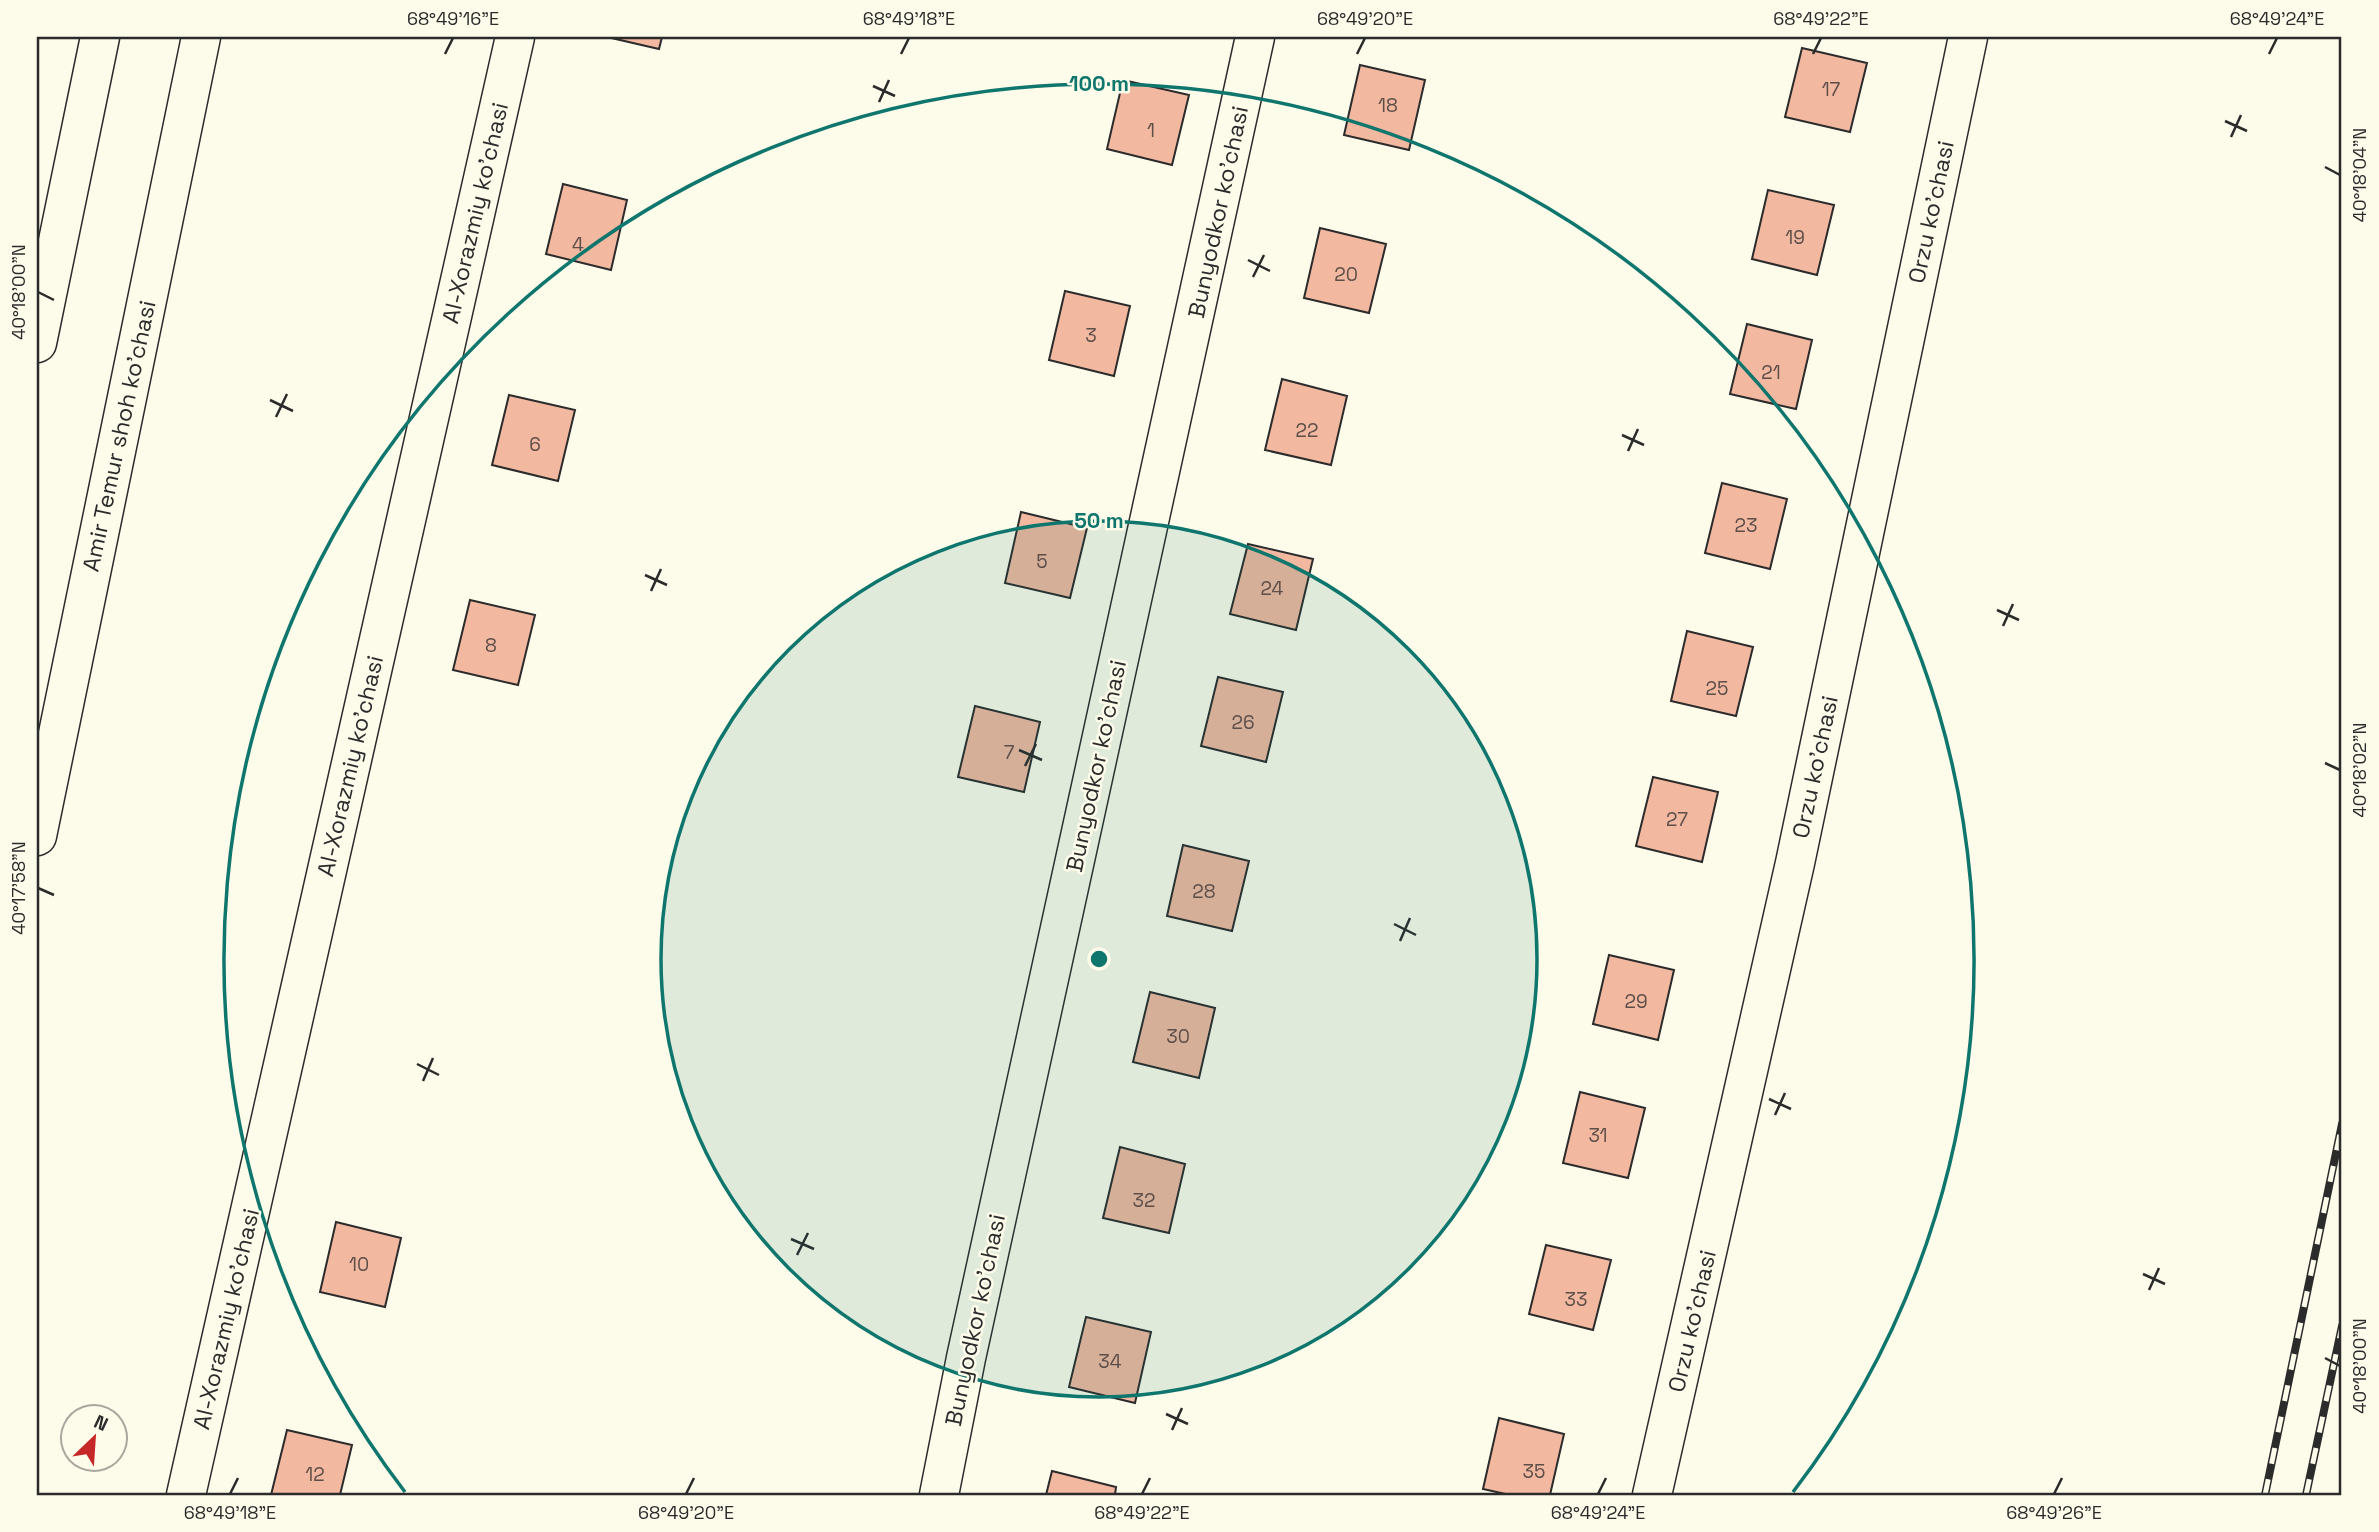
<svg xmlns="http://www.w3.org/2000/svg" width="2379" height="1532" viewBox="0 0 2379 1532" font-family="'Space Grotesk',sans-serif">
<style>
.building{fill:#f2b8a0;stroke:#2b2b2b;stroke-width:2}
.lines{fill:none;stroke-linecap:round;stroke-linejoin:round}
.street-casing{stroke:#2b2b2b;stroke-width:41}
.highway-casing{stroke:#2b2b2b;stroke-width:41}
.street{stroke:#fdfbea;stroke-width:38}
.highway{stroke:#fdfbea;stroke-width:38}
.rail-casing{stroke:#2b2b2b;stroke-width:8}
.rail{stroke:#fdfbea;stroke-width:5;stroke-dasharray:16;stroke-linecap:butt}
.ticks{fill:none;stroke:#2b2b2b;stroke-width:2.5}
.ring{fill:none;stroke:#0f766e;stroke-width:3.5}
.labels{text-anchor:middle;stroke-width:5;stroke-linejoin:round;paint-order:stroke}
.number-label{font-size:19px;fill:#5d4e48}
.street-label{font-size:23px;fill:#2b2b2b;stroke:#fdfbea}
.centre{fill:#0f766e;stroke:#fdfbea;stroke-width:3.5}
.ring-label{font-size:21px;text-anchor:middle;font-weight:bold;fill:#0f766e;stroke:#fdfbea;stroke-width:5;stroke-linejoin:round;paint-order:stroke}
.neatline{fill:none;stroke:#2b2b2b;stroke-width:2.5}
.ticks-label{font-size:18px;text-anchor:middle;fill:#2b2b2b}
</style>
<rect width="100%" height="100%" fill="#fdfbea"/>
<path class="building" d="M607 37H662L659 49Z
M1802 48 1867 63 1850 132 1785 117Z
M1360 65 1425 80 1409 150 1344 135Z
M1123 80 1189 95 1172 165 1107 149Z
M563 184 627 200 611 270 546 254Z
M1768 190 1834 205 1817 275 1752 259Z
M1320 228 1386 244 1369 313 1304 298Z
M1065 291 1130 306 1114 376 1049 360Z
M1747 324 1812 340 1796 409 1730 394Z
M1282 379 1347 396 1331 465 1265 450Z
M509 395 575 410 558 481 492 465Z
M1722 483 1787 499 1770 569 1705 553Z
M1021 512 1087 528 1070 598 1005 583Z
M1248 544 1313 559 1296 630 1230 614Z
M470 600 535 615 518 685 453 670Z
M1687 631 1753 647 1736 716 1671 701Z
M1218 677 1283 692 1266 762 1201 746Z
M975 706 1040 722 1024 792 958 777Z
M1653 777 1718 792 1702 862 1636 846Z
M1183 845 1249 861 1232 931 1167 916Z
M1609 955 1674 970 1658 1040 1593 1024Z
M1150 992 1215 1008 1199 1078 1133 1062Z
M1580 1092 1645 1108 1628 1178 1563 1163Z
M1120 1147 1185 1164 1169 1233 1103 1218Z
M336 1222 401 1238 385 1307 320 1292Z
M1546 1245 1611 1260 1593 1330 1529 1314Z
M1086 1317 1151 1332 1135 1403 1069 1387Z
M1499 1418 1564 1434 1550 1495H1510L1483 1489Z
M287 1430 352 1445 340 1495H271Z
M1052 1471 1116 1487 1115 1495H1046Z"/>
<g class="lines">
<defs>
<path id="street" d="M186 1495 515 37
M939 1495 966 1358 1255 37
M1652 1495 1795 863 1968 37"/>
<path id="highway" d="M37 343 100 37
M37 836 201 37"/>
</defs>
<use href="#street" class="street-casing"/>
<use href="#highway" class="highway-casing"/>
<use href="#street" class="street"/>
<use href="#highway" class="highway"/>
<defs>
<path id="rail" d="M2265 1495 2342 1124
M2306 1495 2342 1326"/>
</defs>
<use href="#rail" class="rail-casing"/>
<use href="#rail" class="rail"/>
</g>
<path class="ticks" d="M445 54 453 38M901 54 909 38M1357 54 1365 38M1813 54 1821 38M2269 54 2277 38M873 86 895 96M879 102 889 80M2225 121 2247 131M2231 137 2241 115M2325 167 2340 175M1248 260 1270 271M1253 277 1264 255M38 292 54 300M270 400 293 411M276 417 287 394M1622 435 1644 445M1628 451 1638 429M645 575 667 585M651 591 661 569M1997 610 2019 620M2003 626 2013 604M1019 750 1042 760M2325 763 2340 770M1025 766 1036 744M38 888 54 895M1394 924 1416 935M1400 941 1410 918M417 1064 439 1075M423 1081 433 1058M1769 1099 1791 1109M1775 1115 1785 1093M791 1239 814 1249M797 1255 808 1233M2143 1274 2165 1284M2149 1290 2159 1268M2325 1358 2340 1366M1166 1414 1188 1424M1172 1430 1182 1408M230 1494 238 1478M686 1494 694 1478M1142 1494 1150 1478M1598 1494 1606 1478M2054 1494 2062 1478"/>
<circle cx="1099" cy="959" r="438" fill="#0f766e" fill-opacity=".12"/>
<g class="ring">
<circle cx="1099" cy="959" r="438"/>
<path d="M405 1492A875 875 0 1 1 1793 1492"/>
</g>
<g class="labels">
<g class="number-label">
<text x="1831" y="96">17</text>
<text x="1388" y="112">18</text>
<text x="1151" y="137">1</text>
<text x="1795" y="244">19</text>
<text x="578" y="251">4</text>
<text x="1346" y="281">20</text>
<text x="1091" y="342">3</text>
<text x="1771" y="379">21</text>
<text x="1307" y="437">22</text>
<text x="535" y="451">6</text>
<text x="1746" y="532">23</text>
<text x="1042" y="568">5</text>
<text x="1272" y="595">24</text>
<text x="491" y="652">8</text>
<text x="1717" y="695">25</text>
<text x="1243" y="729">26</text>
<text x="1009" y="759">7</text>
<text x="1677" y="826">27</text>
<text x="1204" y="898">28</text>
<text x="1636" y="1008">29</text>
<text x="1178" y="1043">30</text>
<text x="1598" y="1142">31</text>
<text x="1144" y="1207">32</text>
<text x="359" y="1271">10</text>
<text x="1576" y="1306">33</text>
<text x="1110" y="1368">34</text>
<text x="1534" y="1478">35</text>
<text x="315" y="1481">12</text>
</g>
<g class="street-label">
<text transform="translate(1218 212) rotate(-78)" y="8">Bunyodkor ko'chasi</text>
<text transform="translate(1931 212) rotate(-78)" y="8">Orzu ko'chasi</text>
<text transform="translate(475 213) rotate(-77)" y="8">Al-Xorazmiy ko'chasi</text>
<text transform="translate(119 436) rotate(-78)" y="8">Amir Temur shoh ko'chasi</text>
<text transform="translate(350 766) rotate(-77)" y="8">Al-Xorazmiy ko'chasi</text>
<text transform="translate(1096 766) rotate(-78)" y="8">Bunyodkor ko'chasi</text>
<text transform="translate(1815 767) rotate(-78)" y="8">Orzu ko'chasi</text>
<text transform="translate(226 1319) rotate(-77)" y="8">Al-Xorazmiy ko'chasi</text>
<text transform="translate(975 1320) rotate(-78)" y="8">Bunyodkor ko'chasi</text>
<text transform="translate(1692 1321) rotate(-77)" y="8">Orzu ko'chasi</text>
</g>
</g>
<circle cx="1099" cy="959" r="10" class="centre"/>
<g class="ring-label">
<text x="1099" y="91">100 m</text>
<text x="1099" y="528">50 m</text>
</g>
<rect width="2379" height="1532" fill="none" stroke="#fdfbea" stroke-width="77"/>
<g transform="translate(94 1438) rotate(25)"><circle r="33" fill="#fdfbea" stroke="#a9a89e" stroke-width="2"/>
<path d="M0-5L12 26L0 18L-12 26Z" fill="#c62828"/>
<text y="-10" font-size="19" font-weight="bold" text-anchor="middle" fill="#2b2b2b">N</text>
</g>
<rect x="38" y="38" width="2302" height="1456" class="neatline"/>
<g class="ticks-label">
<text x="453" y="25">68°49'16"E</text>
<text x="909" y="25">68°49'18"E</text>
<text x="1365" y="25">68°49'20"E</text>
<text x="1821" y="25">68°49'22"E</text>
<text x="2277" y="25">68°49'24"E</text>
<text transform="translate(2360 175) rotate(-90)" y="6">40°18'04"N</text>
<text transform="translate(19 292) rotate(-90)" y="6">40°18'00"N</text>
<text transform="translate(2360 770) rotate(-90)" y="6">40°18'02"N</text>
<text transform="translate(19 888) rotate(-90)" y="6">40°17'58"N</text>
<text transform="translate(2360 1366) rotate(-90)" y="6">40°18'00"N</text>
<text x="230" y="1519">68°49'18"E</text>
<text x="686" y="1519">68°49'20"E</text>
<text x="1142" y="1519">68°49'22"E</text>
<text x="1598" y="1519">68°49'24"E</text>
<text x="2054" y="1519">68°49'26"E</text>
</g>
</svg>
